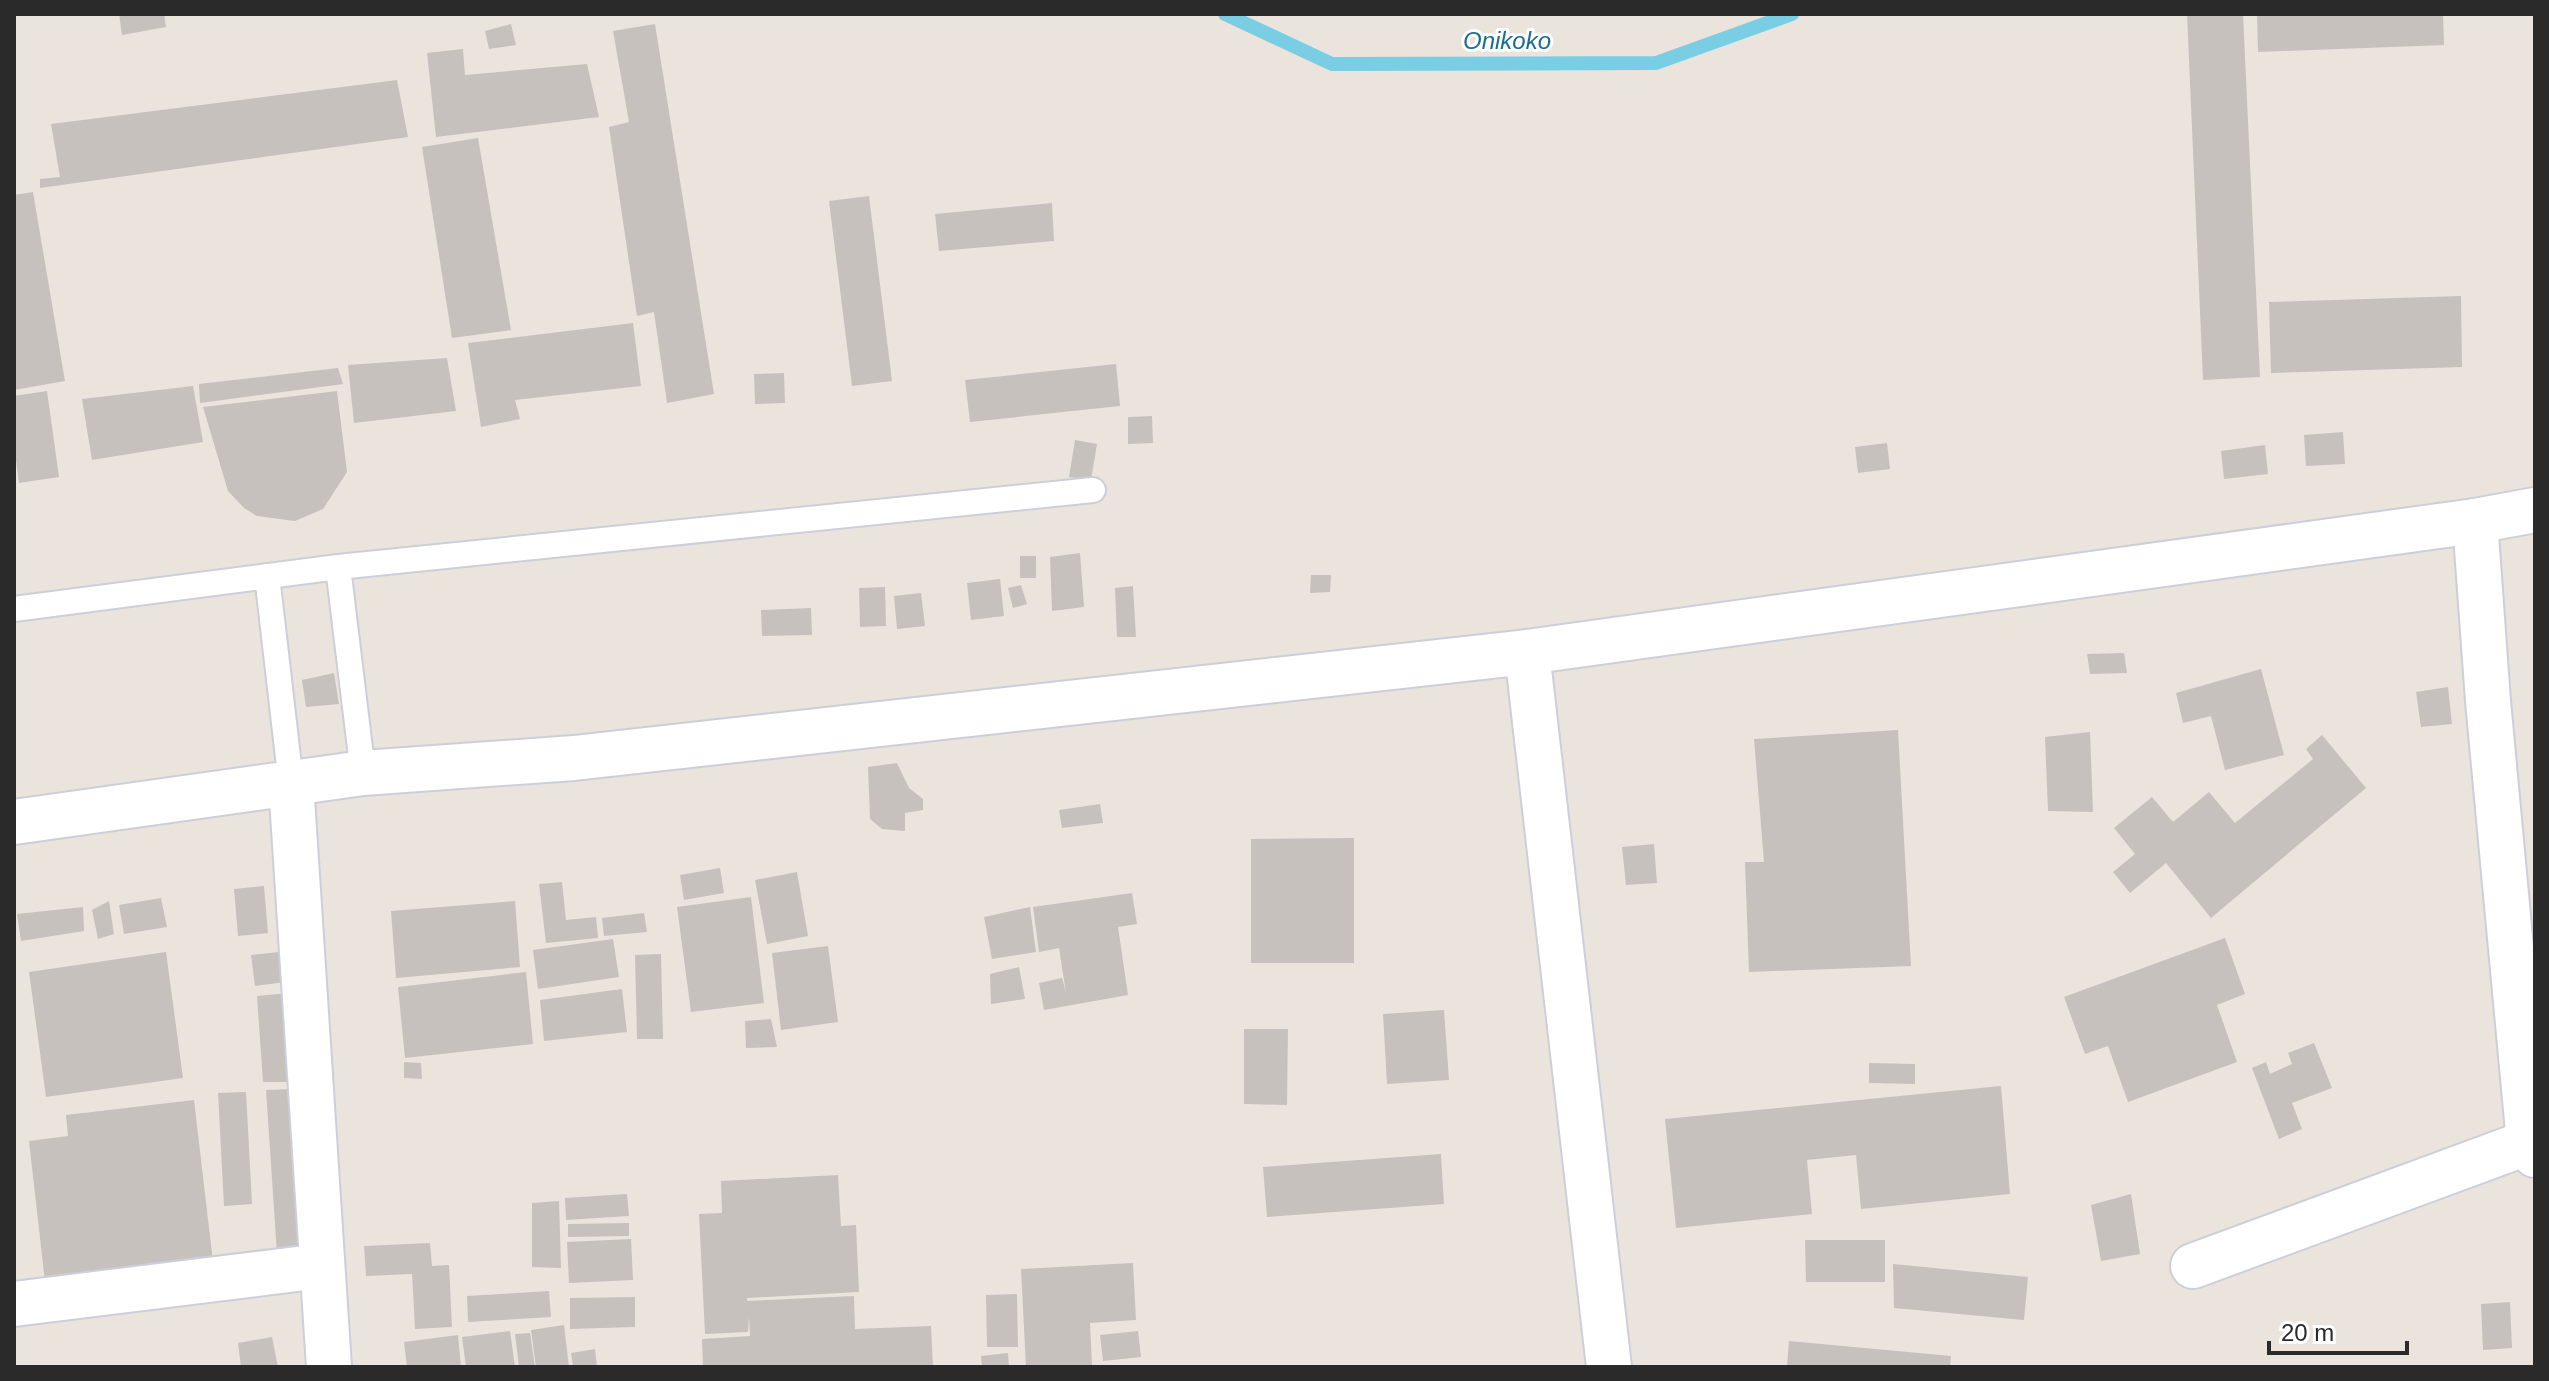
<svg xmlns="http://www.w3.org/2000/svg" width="2549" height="1381" viewBox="0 0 2549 1381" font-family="Arial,sans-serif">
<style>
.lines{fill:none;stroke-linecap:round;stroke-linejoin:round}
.stream{stroke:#79cee3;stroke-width:14}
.building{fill:#c6c1bd}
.lane-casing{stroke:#cccfda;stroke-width:28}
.street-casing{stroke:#cccfda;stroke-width:48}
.secondary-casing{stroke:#cccfda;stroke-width:48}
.lane{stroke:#fff;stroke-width:24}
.street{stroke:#fff;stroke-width:44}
.secondary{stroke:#fff;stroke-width:44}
.labels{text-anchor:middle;stroke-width:6;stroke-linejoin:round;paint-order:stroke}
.water-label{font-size:24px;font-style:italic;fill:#196e8e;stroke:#fff}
</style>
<rect width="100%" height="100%" fill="#ebe4dd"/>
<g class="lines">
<path class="stream" d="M1225 14 1332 64 1656 63 1792 14"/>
</g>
<path class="building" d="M119 14H164L166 27 122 35Z
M2187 14H2243L2260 377 2203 380Z
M2257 14H2443L2444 45 2258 52Z
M511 24 516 45 489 49 485 31Z
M655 24 714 394 667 403 654 312 637 316 609 127 629 122 613 31Z
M463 49 465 75 587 64 599 117 436 137 427 53Z
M397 80 408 137 40 188V179L60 177 51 124Z
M478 138 511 330 452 338 422 147Z
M33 192 65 381 14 390V195Z
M869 196 892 381 852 386 829 201Z
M1052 203 1054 241 939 251 935 214Z
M2461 296 2462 367 2271 373 2269 302Z
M633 323 641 386 515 400 520 419 481 427 468 343Z
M447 358 456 411 354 423 348 365Z
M1116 364 1120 406 970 422 965 380Z
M338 368 343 384 200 403 199 384Z
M784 373 785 403 755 404 754 374Z
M193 386 203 442 92 460 82 399Z
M47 391 59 477 19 483 16 460H14V396Z
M337 391 347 472 323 509 295 521 257 516 244 508 228 491 203 407Z
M1152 416 1153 443 1128 444V417Z
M2343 432 2345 464 2306 466 2304 435Z
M1075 440 1097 444 1091 480 1069 477Z
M1887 443 1890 469 1858 473 1855 447Z
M2265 445 2268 474 2224 479 2221 451Z
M1080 553 1084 607 1052 611 1050 557Z
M1020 556H1036V578H1020Z
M1311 575H1331L1330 592 1310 593Z
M1000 579 1004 616 971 620 967 583Z
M1021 585 1027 604 1013 608 1008 588Z
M1133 586 1136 637H1117L1115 588Z
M885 587 886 626 860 627 859 588Z
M921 593 925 626 897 629 894 596Z
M811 608 812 635 762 636 761 610Z
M2124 653 2127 673 2090 674 2087 654Z
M2261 669 2284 755 2225 770 2211 716 2183 723 2176 693Z
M334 673 339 704 306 707 302 680Z
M2448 687 2452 724 2421 727 2416 692Z
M1898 730 1911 966 1749 972 1745 862H1764L1754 739Z
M2090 732 2093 812 2048 811 2045 737Z
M2322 735 2366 788 2211 918 2166 863 2130 893 2113 872 2135 854 2114 828 2152 797 2173 822 2209 792 2235 823 2313 759 2306 749Z
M897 763 909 788 923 799V810L905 813V831L882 829 870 819 868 767Z
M1100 804 1103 823 1062 828 1059 810Z
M1354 838V963H1251V839Z
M1654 844 1657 883 1626 885 1622 847Z
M720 868 724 893 684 900 680 875Z
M797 872 808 936 767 944 755 880Z
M562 882 566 920 596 917 598 938 546 943 539 884Z
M264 886 268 933 238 936 234 889Z
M1132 893 1137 924 1118 927 1128 995 1044 1010 1039 983 1062 978 1066 993 1059 948 1039 952 1033 907Z
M751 897 764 1003 691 1012 677 907Z
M161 898 167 927 124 934 119 905Z
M109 901 114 934 98 939 92 910Z
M515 901 520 967 396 978 391 911Z
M83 907 84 931 21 941 17 914Z
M1030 907 1036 952 992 959 984 917Z
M644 913 647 932 604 936 602 918Z
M2225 938 2245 994 2217 1005 2237 1062 2128 1102 2108 1046 2085 1054 2064 997Z
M613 939 619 977 538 989 533 950Z
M828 946 838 1022 781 1030 772 953Z
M298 950 300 980 255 986 251 955Z
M166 952 183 1078 46 1097 29 972Z
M661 954 663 1039H637L635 955Z
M1019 967 1025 999 991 1004 990 974Z
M526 972 533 1044 405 1058 398 987Z
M622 989 627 1032 544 1041 540 1000Z
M288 993 295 1082H263L257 996Z
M1444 1010 1449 1080 1387 1084 1383 1014Z
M771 1019 777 1047 746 1048 745 1021Z
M1244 1029H1288L1287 1105 1244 1104Z
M2314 1043 2332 1088 2292 1103 2302 1129 2279 1139 2252 1068 2266 1062 2270 1074 2292 1064 2288 1053Z
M404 1062 421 1063 422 1079 404 1078Z
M1869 1063 1915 1064V1084L1869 1083Z
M2001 1086 2010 1194 1861 1209 1856 1155 1807 1160 1812 1214 1676 1228 1665 1119Z
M293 1089 298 1248 277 1254 266 1090Z
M246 1092 252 1204 224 1206 218 1093Z
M194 1100 213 1262 45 1282 29 1141 68 1136 66 1115Z
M1441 1154 1444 1204 1267 1217 1263 1167Z
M838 1175 841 1226 856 1225 859 1292 747 1298V1301L854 1296 855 1329 931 1326 933 1367H703L702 1339 750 1336 749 1317 748 1332 705 1334 699 1214 722 1213 721 1181Z
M627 1194 629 1216 566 1220 565 1198Z
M2131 1194 2140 1254 2101 1261 2091 1205Z
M559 1201 561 1268 532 1267V1203Z
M629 1223V1236L568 1237V1224Z
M631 1239 633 1280 569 1283 567 1242Z
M1805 1240H1885V1282H1806Z
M430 1243 432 1266 449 1265 452 1327 415 1329 412 1274 366 1276 364 1246Z
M1133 1263 1136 1320 1090 1323 1092 1365 1026 1367 1021 1269Z
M1893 1264 2028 1277 2024 1320 1894 1308Z
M549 1291 551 1317 468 1322 467 1296Z
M1017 1294 1018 1347H987L986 1295Z
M635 1297V1327L570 1329V1298Z
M2510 1302 2512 1348 2483 1350 2481 1304Z
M564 1325 569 1367H536L531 1330Z
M510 1331 515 1367H466L462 1337Z
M1138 1331 1141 1357 1103 1361 1100 1335Z
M530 1333 535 1367H519L515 1334Z
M458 1335 461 1367H407L404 1342Z
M272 1337 278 1367H241L238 1343Z
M1789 1341 1951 1356 1950 1367H1787Z
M595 1349 597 1367H573L571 1353Z
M1008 1353 1009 1367H982L981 1356Z"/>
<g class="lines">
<defs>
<path id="lane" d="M338 567 363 773
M267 576 291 783
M14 609 338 567 1093 490"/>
<path id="street" d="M2475 521 2488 701 2529 1142 2535 1155
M1527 652 1609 1367
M291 783 329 1367
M2193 1266 2529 1142
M14 1304 321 1266"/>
<path id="secondary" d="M14 822 363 773 574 758 1527 652 2475 521 2535 510"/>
</defs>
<use href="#lane" class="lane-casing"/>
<use href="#street" class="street-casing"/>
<use href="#secondary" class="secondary-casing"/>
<use href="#lane" class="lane"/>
<use href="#street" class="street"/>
<use href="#secondary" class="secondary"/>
</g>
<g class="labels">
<g class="water-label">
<text x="1507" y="49">Onikoko</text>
</g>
</g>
<rect width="2549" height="1381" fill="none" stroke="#2a2a2a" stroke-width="32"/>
<path d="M2269 1341v12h138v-12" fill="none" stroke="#2a2a2a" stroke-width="4"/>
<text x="2281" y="1341" font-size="24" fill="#2a2a2a" stroke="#ffffff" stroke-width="6" paint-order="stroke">20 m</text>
</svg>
